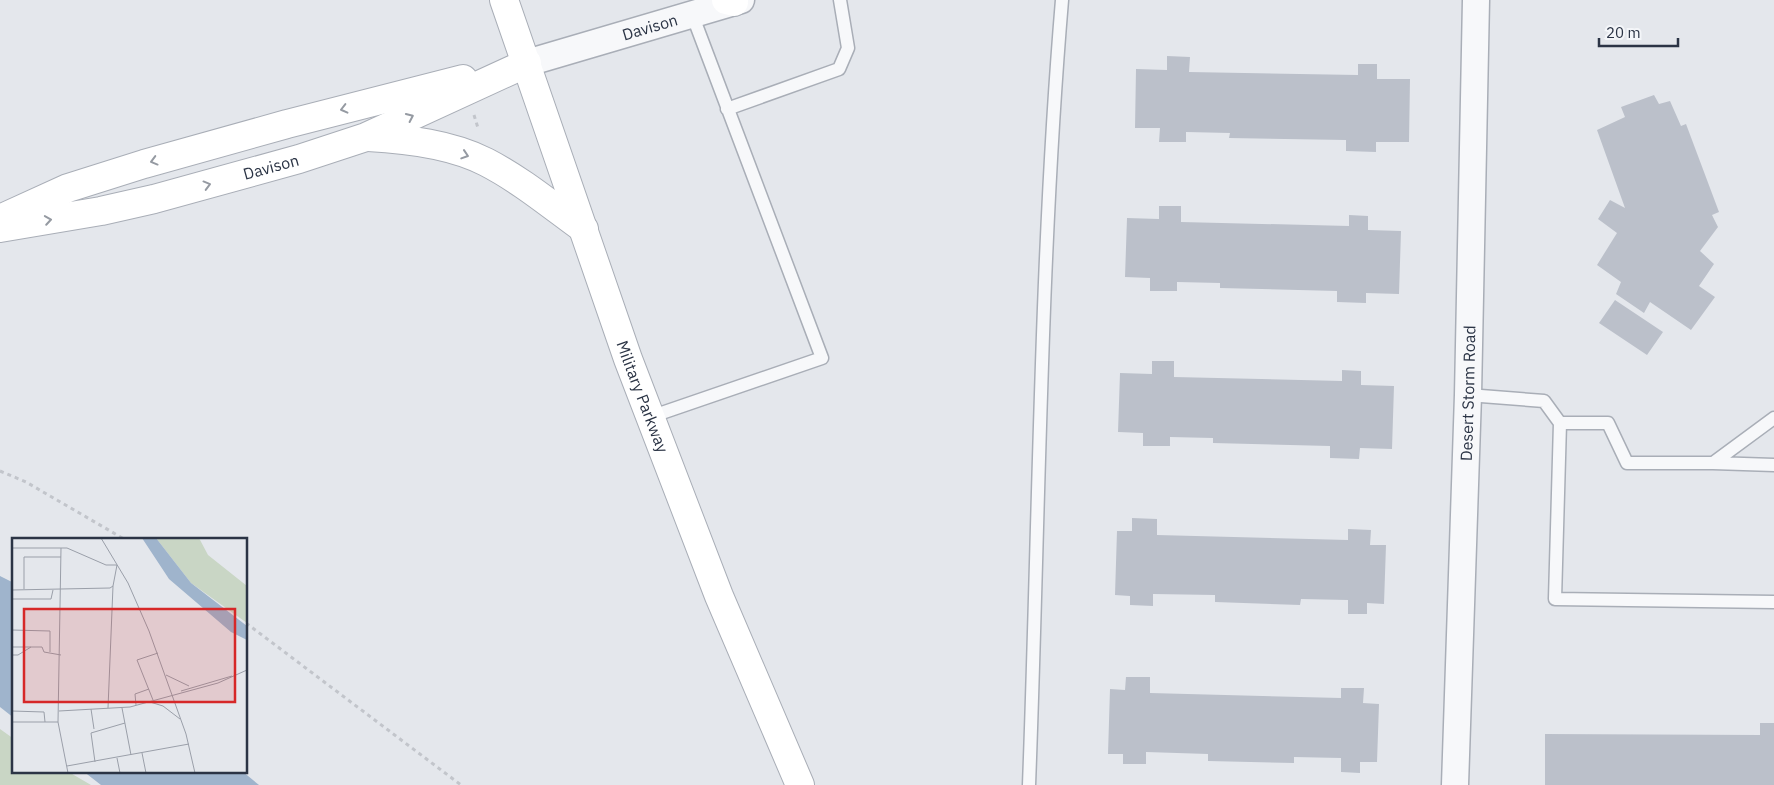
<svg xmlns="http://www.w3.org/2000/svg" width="1774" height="785" viewBox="0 0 1774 785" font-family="'IBM Plex Sans',sans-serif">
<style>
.green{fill:#c9d6c5}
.water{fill:#9fb4cc}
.building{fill:#bbc0ca}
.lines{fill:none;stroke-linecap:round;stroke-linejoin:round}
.lane-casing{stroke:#a9aeb7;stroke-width:15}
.street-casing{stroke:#a9aeb7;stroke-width:29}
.secondary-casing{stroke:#a9aeb7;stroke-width:30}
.path{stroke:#c2c5cb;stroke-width:3;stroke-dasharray:4 4;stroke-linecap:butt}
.lane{stroke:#f7f8fa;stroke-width:12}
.street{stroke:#f7f8fa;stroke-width:26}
.secondary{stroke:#fff;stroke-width:28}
.oneway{stroke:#959aa2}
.labels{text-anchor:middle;stroke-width:4;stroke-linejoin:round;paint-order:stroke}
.street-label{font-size:16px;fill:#2b3445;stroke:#f4f6f9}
.inset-road{fill:none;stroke:#9a9fa9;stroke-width:1}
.view{fill:#d62828;fill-opacity:0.15;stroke:#d62828;stroke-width:2.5}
.inset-edge{fill:none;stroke:#2b3445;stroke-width:2.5}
</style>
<rect width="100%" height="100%" fill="#e4e7ec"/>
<path class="green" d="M0 729 14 739V771H67L91 785H0Z"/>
<path class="water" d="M0 576 14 583V718L0 707Z
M83 771H242L259 785H101Z"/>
<path class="building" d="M1167 56 1190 57 1189 72 1358 75V64H1377V79H1410L1409 142H1376V152L1346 151V140L1229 138 1230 133 1186 132V142H1159L1160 128H1135L1136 69 1167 70Z
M1654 95 1659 104 1670 101 1681 126 1686 124 1719 212 1712 215 1718 227 1700 251 1714 264 1699 286 1715 297 1691 330 1650 302 1644 313 1616 294 1621 282 1597 265 1617 233 1598 219 1610 200 1625 208 1597 130 1625 117 1621 107Z
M1159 206H1181V222L1349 226V215L1368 216V230L1401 231 1399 294 1366 293V303L1337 302V291L1220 288V283L1177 282V291H1150V278L1125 277 1127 218 1159 219Z
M1615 300 1663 332 1647 355 1599 323Z
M1152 361H1174V377L1342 381V370L1361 371V385L1394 386 1392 449 1360 448 1359 459 1330 458V446L1213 443V438L1170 437V446H1143V433L1118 432 1120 373 1152 374Z
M1132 518 1157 519V535L1348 540V529L1371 530 1370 545H1386L1384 604 1367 603V614H1348V600L1301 599 1300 605 1215 602V595L1153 594V606L1130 605V596L1115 595 1117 531H1132Z
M1126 677H1150V693L1341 698V688H1364L1363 703 1379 704 1377 762H1360V773L1341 772V758L1294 757V763L1208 761V754L1146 752V764H1123V754H1108L1110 689 1125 690Z
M1760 723H1774V785H1545V734L1760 735Z"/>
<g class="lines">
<defs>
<path id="lane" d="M727 109 839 69 848 48 840 0
M1468 395 1544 401 1560 423 1555 599 1774 602
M650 417 822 358 692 14
M1560 423H1608L1627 463H1713L1774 418
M1713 463 1774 465
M1029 785C1039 523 1040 261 1062 0"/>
<g id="street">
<path id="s1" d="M527 63 741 0"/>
<path id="s2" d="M1455 785 1468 395 1476 0"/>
</g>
<g id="secondary">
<path id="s3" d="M504 0 628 359 719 596 800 785"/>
<path d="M726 0 734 2"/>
<path d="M368 137C407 139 451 144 486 162 521 180 552 206 584 229"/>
<path d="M2 218 68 188 144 164 287 124 463 79"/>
<path id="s4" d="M0 228 101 211 154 199 299 159 366 137 527 63"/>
</g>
</defs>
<use href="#lane" class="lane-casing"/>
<use href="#street" class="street-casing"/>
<use href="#secondary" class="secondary-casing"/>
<path class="path" d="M474 115 478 128
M0 471 26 482 124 539
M246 623 461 785"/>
<use href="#lane" class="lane"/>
<use href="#street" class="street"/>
<use href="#secondary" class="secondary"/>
</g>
<defs><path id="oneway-chevron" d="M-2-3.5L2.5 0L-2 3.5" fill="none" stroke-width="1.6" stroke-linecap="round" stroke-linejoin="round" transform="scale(1.25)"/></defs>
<g class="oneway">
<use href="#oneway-chevron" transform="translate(344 109) rotate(166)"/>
<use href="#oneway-chevron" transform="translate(410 117) rotate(-25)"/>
<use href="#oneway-chevron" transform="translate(465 155) rotate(18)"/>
<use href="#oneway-chevron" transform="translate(154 161) rotate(165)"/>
<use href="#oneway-chevron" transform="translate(207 185) rotate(-15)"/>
<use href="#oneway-chevron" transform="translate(48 220) rotate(-9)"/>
</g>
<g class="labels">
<g class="street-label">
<text dy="6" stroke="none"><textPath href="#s1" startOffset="128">Davison</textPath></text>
<text dy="6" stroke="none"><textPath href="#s4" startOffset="278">Davison</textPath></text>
<text dy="6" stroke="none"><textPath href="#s2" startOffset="392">Desert Storm Road</textPath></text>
<text dy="6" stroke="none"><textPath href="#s3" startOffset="420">Military Parkway</textPath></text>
</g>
</g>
<g transform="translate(12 538)">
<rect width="235" height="235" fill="#e4e7ec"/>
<path d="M144 0H187L196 17 235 48V85L179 45Z" fill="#c9d6c5"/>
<path d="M130 0H144L179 45 235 88V102L219 94 157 41Z" fill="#9fb4cc"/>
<path class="inset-road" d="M89 0 116 45 137 93 174 196 183 235M0 10H55L94 27H105L101 48 98 50 0 52M49 10 46 184 56 235M12 51V19H49M0 61H39L41 52M0 92 38 93V114M0 109H19M0 117H6L19 109H30L32 114 49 117M154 137 177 148M169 153 220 138M141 162 125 122 146 115M138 164 151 168 168 181M124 167 123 156 137 151M96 170 101 48M110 170 119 217M79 171 82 191M0 173 32 174 33 184M47 173 118 169 206 145 235 132M0 184H46M130 215 134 235M105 220 108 235M83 224 79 195 113 185M55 228 177 206"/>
<path class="view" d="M12 71H223V164H12Z"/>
<rect width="235" height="235" class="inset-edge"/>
</g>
<path d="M1599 38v8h79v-8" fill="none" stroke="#2b3445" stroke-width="2.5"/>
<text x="1606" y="38" font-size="15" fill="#2b3445" stroke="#f4f6f9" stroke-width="4" paint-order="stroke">20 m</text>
</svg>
